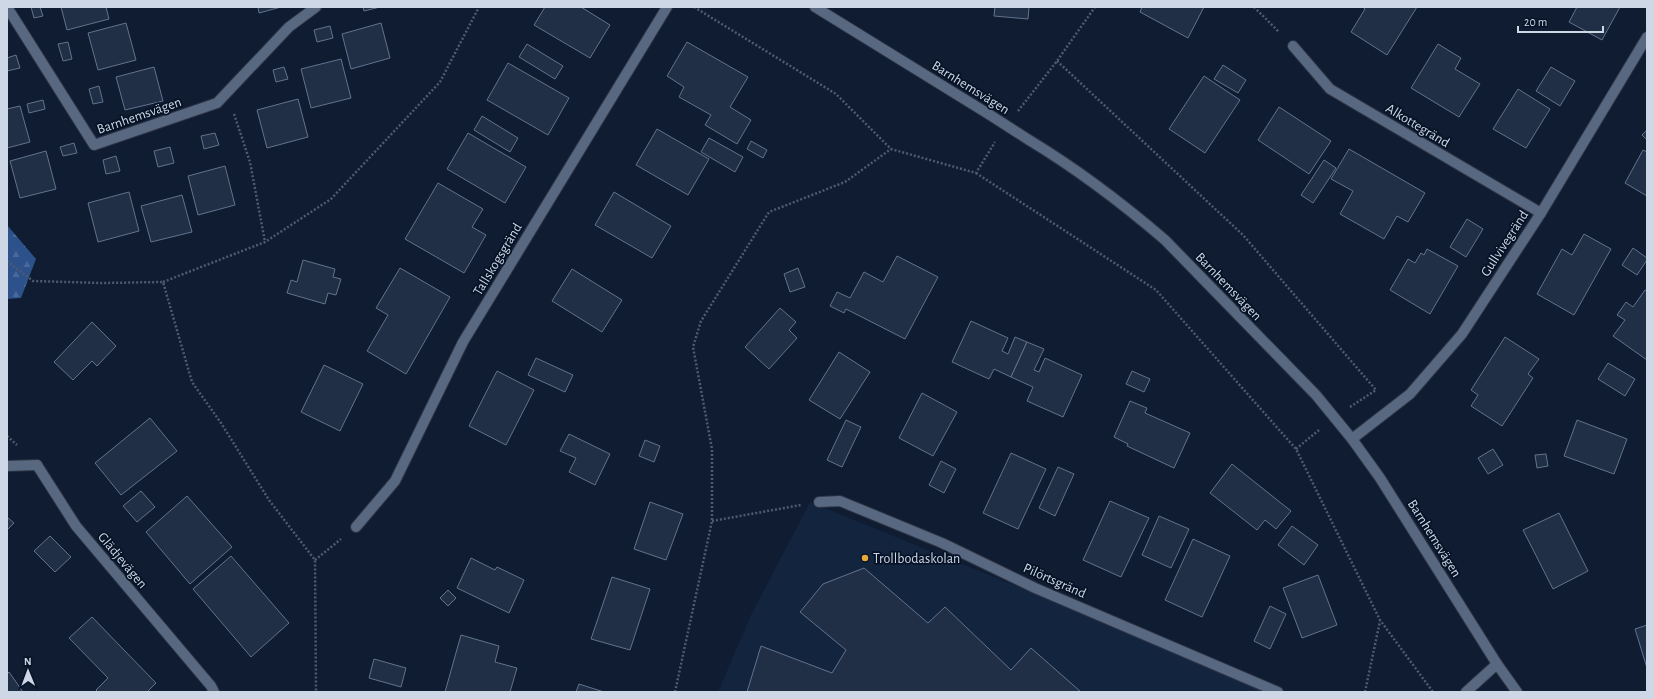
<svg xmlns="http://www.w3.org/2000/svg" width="1654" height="699" font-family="'Alegreya Sans',sans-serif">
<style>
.built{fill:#13243f}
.forest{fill:url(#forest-firs)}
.building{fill:#212f46;stroke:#62738d}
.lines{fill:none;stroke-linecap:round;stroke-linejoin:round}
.lane-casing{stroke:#2d3445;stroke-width:12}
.street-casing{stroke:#2d3445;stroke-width:12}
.path{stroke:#4f5b6e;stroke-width:2.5;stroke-dasharray:2 2;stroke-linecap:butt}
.lane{stroke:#586881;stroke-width:10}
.street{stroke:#586881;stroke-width:10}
.street-bridge-casing{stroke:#2d3445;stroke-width:12;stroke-linecap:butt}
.street-bridge{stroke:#586881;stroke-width:10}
.poi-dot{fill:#e8ab37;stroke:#061327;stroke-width:1.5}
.labels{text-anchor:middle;stroke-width:3.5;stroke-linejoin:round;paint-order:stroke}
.street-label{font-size:14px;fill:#ced7e6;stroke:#061327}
.poi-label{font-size:14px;fill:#ced7e6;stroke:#061327;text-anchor:start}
</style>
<defs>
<pattern id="forest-firs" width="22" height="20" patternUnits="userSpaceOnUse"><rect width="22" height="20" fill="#2d518a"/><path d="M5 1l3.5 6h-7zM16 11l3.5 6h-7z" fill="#4a699a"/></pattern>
</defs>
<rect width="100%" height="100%" fill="#0f1c31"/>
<!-- built -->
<path class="built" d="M 810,502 L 1276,692 L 718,692 L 751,615 Z"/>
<!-- forest -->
<path class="forest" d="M 7,225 L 36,259 L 21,298 L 7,299 Z"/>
<!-- building -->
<g class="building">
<path d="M 31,7 L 40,7 L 43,16 L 34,18 Z"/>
<path d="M 61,7 L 106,7 L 109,19 L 67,30 Z"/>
<path d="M 258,7 L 281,7 L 259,13 Z"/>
<path d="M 363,7 L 380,7 L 364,11 Z"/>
<path d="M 545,7 L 581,7 L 610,25 L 590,58 L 534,25 Z"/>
<path d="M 995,7 L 1029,7 L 1028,19 L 994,16 Z"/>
<path d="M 1142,7 L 1204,7 L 1188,38 L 1140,12 Z"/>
<path d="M 1363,7 L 1417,7 L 1387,55 L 1351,32 L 1365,9 Z"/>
<path d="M 1577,7 L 1620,7 L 1602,40 L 1569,22 Z"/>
<path d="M 126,23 L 136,60 L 98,70 L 88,33 Z"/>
<path d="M 381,23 L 390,58 L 351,69 L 342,34 Z"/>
<path d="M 330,26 L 333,38 L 317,42 L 314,30 Z"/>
<path d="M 68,42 L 72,59 L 63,61 L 58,44 Z"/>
<path d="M 687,42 L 748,77 L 730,107 L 751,120 L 737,144 L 705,125 L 711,115 L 679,97 L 684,87 L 667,76 Z"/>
<path d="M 527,44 L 563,66 L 555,79 L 519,57 Z"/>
<path d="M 1438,44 L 1461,58 L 1455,69 L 1480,84 L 1459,117 L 1411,88 Z"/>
<path d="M 16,55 L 20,68 L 7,71 L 7,58 Z"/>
<path d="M 341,59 L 351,98 L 311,108 L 301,69 Z"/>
<path d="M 508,63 L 569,98 L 548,135 L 487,100 Z"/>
<path d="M 1223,65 L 1246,80 L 1238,93 L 1214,79 Z"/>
<path d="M 154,67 L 163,101 L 125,110 L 116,77 Z"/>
<path d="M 284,67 L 288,79 L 276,82 L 273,70 Z"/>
<path d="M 1551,67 L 1575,81 L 1560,106 L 1536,91 Z"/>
<path d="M 1204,76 L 1240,100 L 1205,153 L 1169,129 Z"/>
<path d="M 99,86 L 103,102 L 93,104 L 89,89 Z"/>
<path d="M 1518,89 L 1550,109 L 1526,148 L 1493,129 Z"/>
<path d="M 298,99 L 308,137 L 267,148 L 257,110 Z"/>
<path d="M 43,100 L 45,109 L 29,113 L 27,104 Z"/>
<path d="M 20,106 L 30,142 L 7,148 L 7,109 Z"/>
<path d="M 1279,107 L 1331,141 L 1309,174 L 1258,140 Z"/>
<path d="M 482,116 L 518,138 L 510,152 L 474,130 Z"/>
<path d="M 657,129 L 709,159 L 688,195 L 636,165 Z"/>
<path d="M 1647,130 L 1647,140 L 1642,135 Z"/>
<path d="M 215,133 L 219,145 L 204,149 L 201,136 Z"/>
<path d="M 468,133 L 526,167 L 505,203 L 447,169 Z"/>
<path d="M 709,138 L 743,157 L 735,172 L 701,152 Z"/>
<path d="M 751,141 L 767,150 L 763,158 L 747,149 Z"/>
<path d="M 74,143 L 77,153 L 63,156 L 60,147 Z"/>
<path d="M 170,147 L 174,163 L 158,167 L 154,151 Z"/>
<path d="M 1349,149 L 1425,193 L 1408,222 L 1397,216 L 1384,239 L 1340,214 L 1353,191 L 1331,179 Z"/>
<path d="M 1643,150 L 1647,152 L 1647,196 L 1625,183 Z"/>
<path d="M 46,151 L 56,189 L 20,198 L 10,161 Z"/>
<path d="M 116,156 L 120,171 L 106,174 L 103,160 Z"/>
<path d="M 1324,160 L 1336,168 L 1313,203 L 1301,195 Z"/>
<path d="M 225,166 L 235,205 L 198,215 L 188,176 Z"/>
<path d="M 438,183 L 483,209 L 472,227 L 486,235 L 464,273 L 405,239 Z"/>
<path d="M 129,192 L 139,231 L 98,242 L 88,203 Z"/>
<path d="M 614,192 L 671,226 L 652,258 L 595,225 Z"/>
<path d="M 182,195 L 192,232 L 151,242 L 141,206 Z"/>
<path d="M 1467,219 L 1483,229 L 1466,257 L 1450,247 Z"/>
<path d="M 1584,234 L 1611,249 L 1574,315 L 1537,294 L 1562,249 L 1572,255 Z"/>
<path d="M 1633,248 L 1647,258 L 1647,260 L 1637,275 L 1622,265 Z"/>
<path d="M 1427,249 L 1458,266 L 1430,314 L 1390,290 L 1408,259 L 1415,263 L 1421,253 L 1424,255 Z"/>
<path d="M 897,256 L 938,277 L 905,339 L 846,309 L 844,313 L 830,306 L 837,292 L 850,298 L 864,272 L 883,282 Z"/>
<path d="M 303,260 L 335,269 L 333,277 L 341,279 L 336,295 L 328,293 L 325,304 L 287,293 L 291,280 L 297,282 Z"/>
<path d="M 400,268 L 450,297 L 406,374 L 367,351 L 388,315 L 376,308 Z"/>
<path d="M 798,268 L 805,287 L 790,292 L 784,274 Z"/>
<path d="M 572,269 L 622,300 L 602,332 L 552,301 Z"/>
<path d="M 1645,290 L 1647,291 L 1647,360 L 1613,336 L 1625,320 L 1617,315 L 1626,302 L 1633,307 Z"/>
<path d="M 780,308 L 796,322 L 789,330 L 797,338 L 769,369 L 745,347 Z"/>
<path d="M 971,321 L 1008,338 L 1002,351 L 1008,354 L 1015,337 L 1027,342 L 1011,377 L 994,369 L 989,379 L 952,362 Z"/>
<path d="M 92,322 L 116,346 L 97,366 L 92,361 L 73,380 L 54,362 Z"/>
<path d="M 1505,337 L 1539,359 L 1528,374 L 1533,378 L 1502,426 L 1471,406 L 1478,395 L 1471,390 Z"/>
<path d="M 1027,342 L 1044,349 L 1034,370 L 1039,372 L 1045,358 L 1082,375 L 1063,417 L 1027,401 L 1033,387 L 1011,377 Z"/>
<path d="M 839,352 L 870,372 L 840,419 L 809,400 Z"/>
<path d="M 536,358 L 573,375 L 565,392 L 528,375 Z"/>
<path d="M 1608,363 L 1635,379 L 1625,396 L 1598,379 Z"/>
<path d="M 324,365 L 363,384 L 340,431 L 301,412 Z"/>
<path d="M 497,371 L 534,390 L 506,445 L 469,426 Z"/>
<path d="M 1132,371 L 1150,379 L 1144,392 L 1126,384 Z"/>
<path d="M 922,393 L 957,412 L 933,456 L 899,438 Z"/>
<path d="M 1130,401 L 1147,408 L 1145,413 L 1190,433 L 1174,468 L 1127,446 L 1128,444 L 1114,437 Z"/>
<path d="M 150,418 L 177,451 L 121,495 L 95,463 Z"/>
<path d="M 846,420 L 861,427 L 842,467 L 827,460 Z"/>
<path d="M 1577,420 L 1627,439 L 1614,474 L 1564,456 Z"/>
<path d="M 569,434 L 610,454 L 595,485 L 569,472 L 576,458 L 560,451 Z"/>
<path d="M 645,440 L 660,446 L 654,462 L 639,456 Z"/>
<path d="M 1493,449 L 1503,465 L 1488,474 L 1478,458 Z"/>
<path d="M 1011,453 L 1046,469 L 1018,529 L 983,513 Z"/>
<path d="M 1546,454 L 1548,466 L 1537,468 L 1535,455 Z"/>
<path d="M 941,461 L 956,469 L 944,493 L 929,485 Z"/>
<path d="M 1232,464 L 1291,511 L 1276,529 L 1265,520 L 1257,530 L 1210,493 Z"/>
<path d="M 1058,467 L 1074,474 L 1055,516 L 1039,508 Z"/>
<path d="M 141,491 L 155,507 L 137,522 L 123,506 Z"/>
<path d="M 187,496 L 232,547 L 190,584 L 146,532 Z"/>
<path d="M 1110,501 L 1149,518 L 1121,577 L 1083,560 Z"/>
<path d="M 650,502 L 683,514 L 666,560 L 634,549 Z"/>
<path d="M 1559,513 L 1588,571 L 1553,589 L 1523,530 Z"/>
<path d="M 1159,516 L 1189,529 L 1171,568 L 1142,555 Z"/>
<path d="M 7,517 L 14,523 L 7,530 Z"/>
<path d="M 1292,526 L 1318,545 L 1304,565 L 1278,545 Z"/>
<path d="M 50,536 L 71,557 L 55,572 L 34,551 Z"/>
<path d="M 1193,539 L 1230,556 L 1202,617 L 1165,600 Z"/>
<path d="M 231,556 L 289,623 L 251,657 L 193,589 Z"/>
<path d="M 471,558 L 495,570 L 497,567 L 524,580 L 509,613 L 457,588 Z"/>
<path d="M 864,568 L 928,623 L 945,607 L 1011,670 L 1031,648 L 1081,692 L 747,692 L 761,646 L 832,673 L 846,650 L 800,612 L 823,584 Z"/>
<path d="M 1318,575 L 1337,625 L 1302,638 L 1283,588 Z"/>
<path d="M 612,577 L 650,589 L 630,650 L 591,639 Z"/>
<path d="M 448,590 L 456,598 L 448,606 L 440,598 Z"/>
<path d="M 1270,606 L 1286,614 L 1270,649 L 1254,641 Z"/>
<path d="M 92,617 L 156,683 L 147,692 L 98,692 L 96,690 L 108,678 L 69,638 Z"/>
<path d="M 1647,625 L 1647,668 L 1635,629 Z"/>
<path d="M 461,635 L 499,646 L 495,662 L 517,668 L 510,692 L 445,692 Z"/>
<path d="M 374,659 L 406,668 L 401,687 L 369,678 Z"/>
<path d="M 9,672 L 23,692 L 7,692 L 7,674 Z"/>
<path d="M 579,684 L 604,692 L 576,692 Z"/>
</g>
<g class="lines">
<defs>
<g id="lane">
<path d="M 7,7 L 94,145 L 217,103 L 289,27 L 316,7"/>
<path d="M 7,466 L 37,465"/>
</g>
<g id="street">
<path d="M 815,7 L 990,115"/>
<path d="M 1293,46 L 1330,89 L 1541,213"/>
<path d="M 1029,140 C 1077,169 1122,203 1165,240 L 1316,395 L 1352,439 L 1380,478 L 1497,664 L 1517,692"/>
<path d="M 1352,439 L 1410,394 L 1462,334 L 1541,213 L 1647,37"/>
<path d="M 37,465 L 76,526 L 211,686 L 214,692"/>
<path d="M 819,502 L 840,501 L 942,543 L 1035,588 L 1278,692"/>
<path d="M 356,527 L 395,481 L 463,342 L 667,7"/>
<path d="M 1466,692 L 1497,664"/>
</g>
</defs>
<!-- lane casing -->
<use href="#lane" class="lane-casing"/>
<!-- street casing -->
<use href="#street" class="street-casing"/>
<!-- path -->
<g class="path">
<path d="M 694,7 L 836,94 L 891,149 L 976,173 L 995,142"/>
<path d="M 1254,7 L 1279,32"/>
<path d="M 1057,61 L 1243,235 L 1376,390 L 1350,407"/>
<path d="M 1018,111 L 1057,61 L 1095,7"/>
<path d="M 234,114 L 250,162 L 265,242"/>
<path d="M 976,173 L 1156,290 L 1296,449 L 1380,620 L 1433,692"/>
<path d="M 7,261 L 33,281 L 101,283 L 163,282 L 192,382 L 221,423 L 269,500 L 315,560 L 316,692"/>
<path d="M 163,282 L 265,242 L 331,199 L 440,82 L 479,7"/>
<path d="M 7,436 L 17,445"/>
<path d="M 1296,449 L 1319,430"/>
<path d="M 712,521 L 801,505"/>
<path d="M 315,560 L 341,539"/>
<path d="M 675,692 L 712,521 L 712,449 L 693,347 L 701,321 L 769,212 L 845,182 L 891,149"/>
<path d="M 1365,692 L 1380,621"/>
</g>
<!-- lane -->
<use href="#lane" class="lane"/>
<!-- street -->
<use href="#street" class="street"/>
<defs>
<path id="street-bridge" d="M 990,115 L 1029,140"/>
</defs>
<!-- street-bridge casing -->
<use href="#street-bridge" class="street-bridge-casing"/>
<!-- street-bridge -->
<use href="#street-bridge" class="street-bridge"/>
</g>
<!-- markers -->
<circle class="poi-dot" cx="865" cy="558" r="4"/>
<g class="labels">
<!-- street labels -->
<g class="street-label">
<text transform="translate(971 87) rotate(32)" y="5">Barnhemsvägen</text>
<text transform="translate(139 115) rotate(-19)" y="5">Barnhemsvägen</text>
<text transform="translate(1418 125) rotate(31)" y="5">Alkottegränd</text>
<text transform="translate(1504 243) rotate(-57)" y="5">Gullvivegränd</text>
<text transform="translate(497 259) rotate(-59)" y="5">Tallskogsgränd</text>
<text transform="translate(1229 286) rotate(46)" y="5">Barnhemsvägen</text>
<text transform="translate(1435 538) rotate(58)" y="5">Barnhemsvägen</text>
<text transform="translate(123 560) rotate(50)" y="5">Glädjevägen</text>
<text transform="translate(1055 580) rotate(24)" y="5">Pilörtsgränd</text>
</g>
<!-- poi labels -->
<g class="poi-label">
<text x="873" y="563">Trollbodaskolan</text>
</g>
</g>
<!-- border -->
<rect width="1654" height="699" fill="none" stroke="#ced7e6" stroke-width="16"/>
<!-- north arrow -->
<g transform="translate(28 671) rotate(359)" stroke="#061327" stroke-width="3" paint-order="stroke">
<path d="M0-3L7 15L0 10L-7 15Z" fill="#ced7e6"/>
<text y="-6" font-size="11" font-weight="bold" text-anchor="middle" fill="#ced7e6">N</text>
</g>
<!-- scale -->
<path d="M1518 26v6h85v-6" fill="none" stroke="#ced7e6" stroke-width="2"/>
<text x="1524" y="26" font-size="12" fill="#ced7e6" stroke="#061327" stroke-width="3" paint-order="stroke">20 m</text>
</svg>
